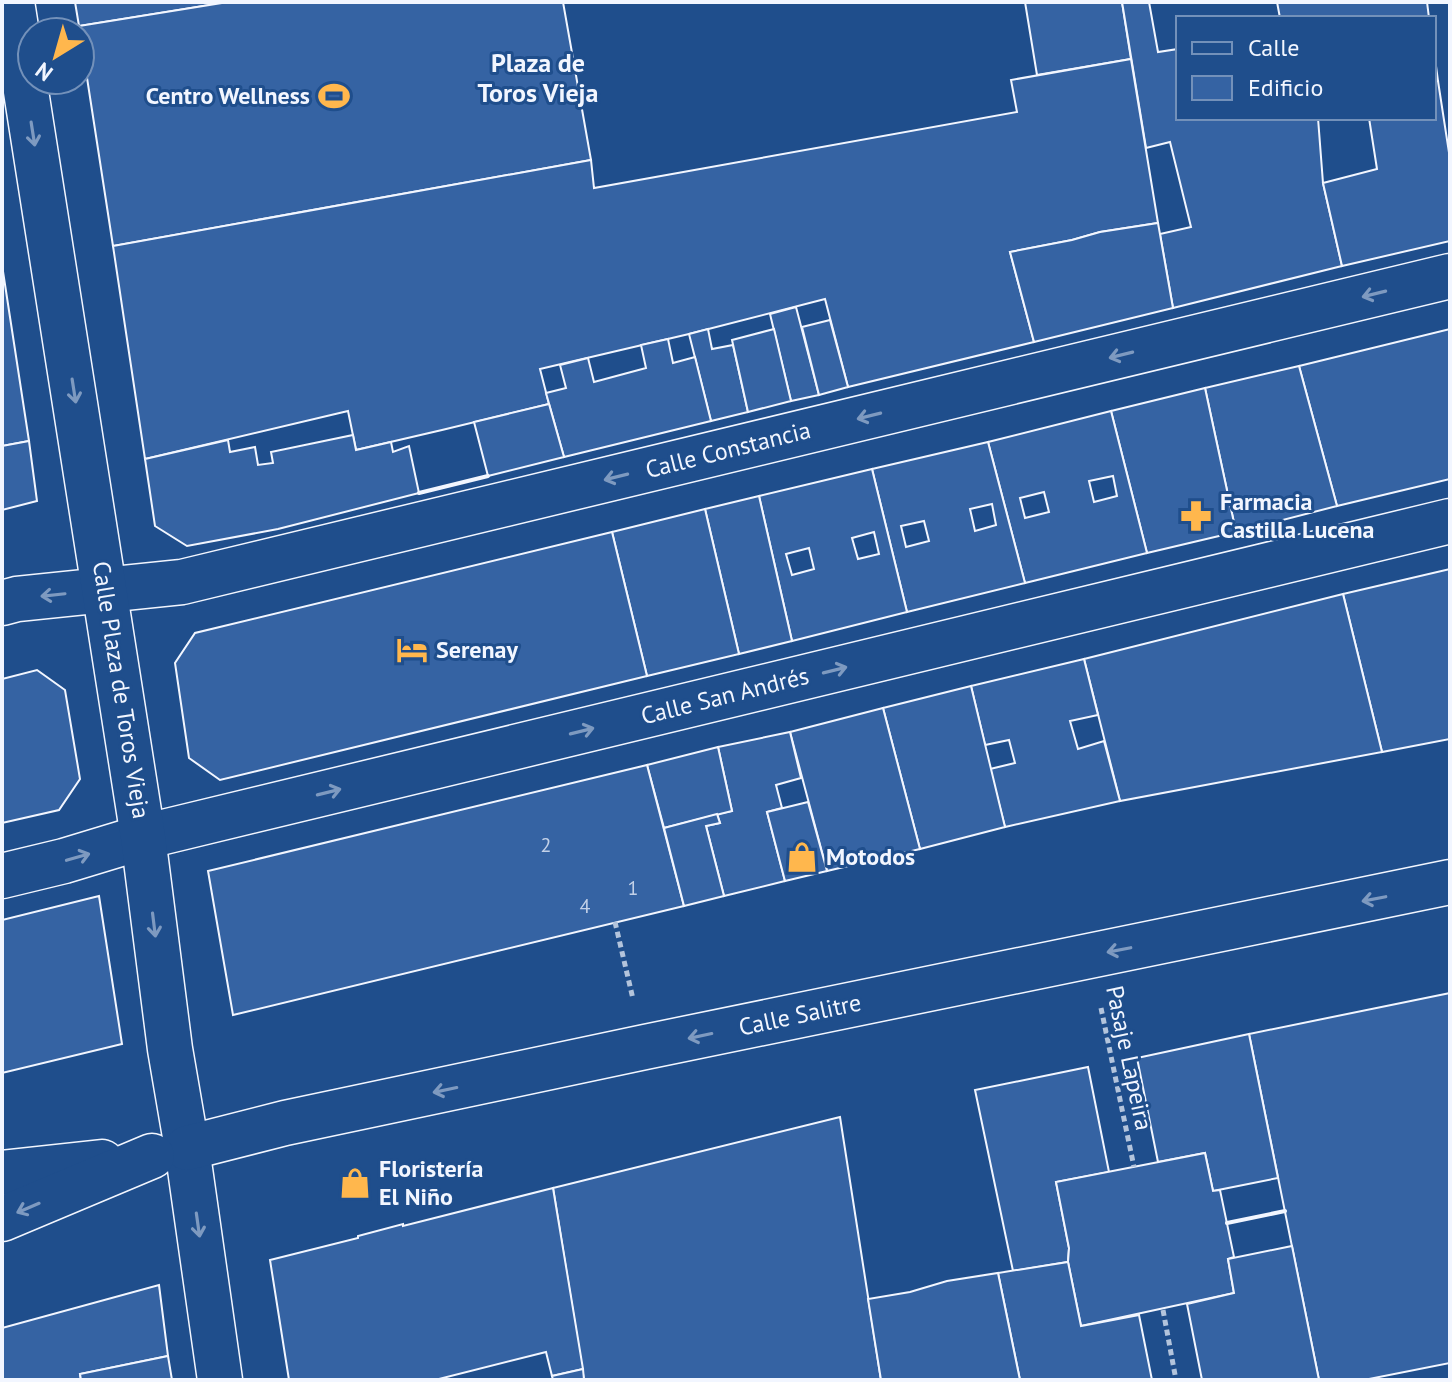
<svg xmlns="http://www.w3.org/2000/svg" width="1452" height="1382" font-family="'PT Sans',sans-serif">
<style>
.building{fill:#3563a3;stroke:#f2f6ff;stroke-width:2;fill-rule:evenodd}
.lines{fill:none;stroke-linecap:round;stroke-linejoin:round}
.street-casing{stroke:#f2f6ff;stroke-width:47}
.secondary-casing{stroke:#f2f6ff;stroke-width:47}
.path{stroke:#b3c4dc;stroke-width:5;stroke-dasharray:6 4;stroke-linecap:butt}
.street{stroke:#1f4e8c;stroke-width:44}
.secondary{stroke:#1f4e8c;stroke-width:44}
.wall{stroke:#f2f6ff;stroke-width:4}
.oneway{stroke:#7e9ac0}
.labels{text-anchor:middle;stroke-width:6;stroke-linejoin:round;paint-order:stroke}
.number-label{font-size:20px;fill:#c3d1e8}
.poi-label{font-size:24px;font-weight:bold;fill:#f2f6ff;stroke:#1f4e8c;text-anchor:start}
.street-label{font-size:24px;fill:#f2f6ff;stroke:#1f4e8c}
.neighbourhood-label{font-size:26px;font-weight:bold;fill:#f2f6ff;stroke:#1f4e8c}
</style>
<rect width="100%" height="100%" fill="#1f4e8c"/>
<!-- building -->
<g class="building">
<path d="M 75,2 L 228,2 L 79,26 Z"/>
<path d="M 228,2 L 563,2 L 591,160 L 113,246 L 79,26 Z"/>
<path d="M 1025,2 L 1122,2 L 1131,59 L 1037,75 Z"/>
<path d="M 1122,2 L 1149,2 L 1158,52 L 1178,49 L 1178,118 L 1318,118 L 1323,183 L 1342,266 L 1173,308 L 1160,234 L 1191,227 L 1170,142 L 1146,148 Z"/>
<path d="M 1277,2 L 1427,2 L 1429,18 L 1280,18 Z"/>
<path d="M 1434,51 L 1438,81 L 1434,81 Z"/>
<path d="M 1131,59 L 1158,223 L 1100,232 L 1072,240 L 1010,252 L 1034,342 L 848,387 L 825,299 L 689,334 L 540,369 L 549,404 L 442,430 L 356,450 L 348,411 L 145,459 L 113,246 L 591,160 L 594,188 L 1017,112 L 1011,80 Z"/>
<path d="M 1434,81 L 1438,81 L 1450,159 L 1450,241 L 1342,266 L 1323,183 L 1377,169 L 1369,118 L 1434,118 Z"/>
<path d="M 1158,223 L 1173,308 L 1034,342 L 1010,252 L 1072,240 L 1100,232 Z"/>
<path d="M 2,265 L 29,441 L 2,446 Z"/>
<path d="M 796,307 L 819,395 L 791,401 L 770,314 Z"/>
<path d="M 830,320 L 848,387 L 819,395 L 802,327 Z"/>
<path d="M 708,329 L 712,349 L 733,345 L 748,412 L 711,421 L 689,334 Z"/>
<path d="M 774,329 L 791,401 L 748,412 L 732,340 Z"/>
<path d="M 1450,329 L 1450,479 L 1337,506 L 1299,366 Z"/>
<path d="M 668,339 L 673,363 L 695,357 L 711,421 L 564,457 L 546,393 L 566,388 L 560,365 L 588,358 L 594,382 L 646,368 L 641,345 Z"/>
<path d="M 1299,366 L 1337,506 L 1236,532 L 1205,388 Z"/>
<path d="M 1205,388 L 1236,532 L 1147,553 L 1111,411 Z"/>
<path d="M 549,404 L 564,457 L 488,476 L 474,422 Z"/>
<path d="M 1111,411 L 1147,553 L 1025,583 L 988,442 ZM 1113,476 L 1117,496 L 1094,502 L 1089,481 ZM 1044,492 L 1049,512 L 1025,518 L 1020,498 Z"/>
<path d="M 353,435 L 356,450 L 391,442 L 393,452 L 409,446 L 419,493 L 278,529 L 187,546 L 155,526 L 145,459 L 228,440 L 230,452 L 255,447 L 258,465 L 273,463 L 271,452 Z"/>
<path d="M 29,441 L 37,501 L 2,510 L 2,446 Z"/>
<path d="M 988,442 L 1025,583 L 907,612 L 872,469 ZM 992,504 L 996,525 L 975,531 L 970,509 ZM 924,521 L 929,541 L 906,547 L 901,526 Z"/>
<path d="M 872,469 L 907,612 L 792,641 L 759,496 ZM 874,532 L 879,554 L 858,559 L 852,538 ZM 809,548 L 814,569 L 792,575 L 786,554 Z"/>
<path d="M 759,496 L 792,641 L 739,654 L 705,509 Z"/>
<path d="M 705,509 L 739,654 L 647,676 L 612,532 Z"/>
<path d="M 612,532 L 647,676 L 220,780 L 189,758 L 175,663 L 195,633 Z"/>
<path d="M 1450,569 L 1450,739 L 1382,752 L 1343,594 Z"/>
<path d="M 1343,594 L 1382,752 L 1120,801 L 1084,659 Z"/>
<path d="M 1084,659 L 1098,715 L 1070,721 L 1078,749 L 1104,741 L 1120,801 L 1005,827 L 990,769 L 1015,763 L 1009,740 L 985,745 L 971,686 Z"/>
<path d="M 37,670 L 65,690 L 80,779 L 59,810 L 2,823 L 2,679 Z"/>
<path d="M 971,686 L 1005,827 L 920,849 L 883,708 Z"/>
<path d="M 883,708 L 920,849 L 827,871 L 790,732 Z"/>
<path d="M 790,732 L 801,778 L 776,785 L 782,808 L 767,812 L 785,881 L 724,896 L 706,826 L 720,823 L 717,814 L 732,811 L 718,747 Z"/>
<path d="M 718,747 L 732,811 L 664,828 L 647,765 Z"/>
<path d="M 647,765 L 684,906 L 233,1015 L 208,871 Z"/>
<path d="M 808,802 L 827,871 L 785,881 L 767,812 Z"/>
<path d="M 717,814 L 720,823 L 706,826 L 724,896 L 684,906 L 664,828 Z"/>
<path d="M 99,896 L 122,1044 L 2,1073 L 2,920 Z"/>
<path d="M 1450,993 L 1450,1363 L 1364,1380 L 1319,1380 L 1249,1034 Z"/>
<path d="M 1249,1034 L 1278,1178 L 1213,1191 L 1205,1153 L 1158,1162 L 1137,1058 Z"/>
<path d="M 1088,1067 L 1109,1172 L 1056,1182 L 1069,1248 L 1068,1262 L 1013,1271 L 975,1090 Z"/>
<path d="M 840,1117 L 881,1380 L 584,1380 L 553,1188 Z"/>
<path d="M 1205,1153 L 1213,1191 L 1220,1190 L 1234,1257 L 1228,1259 L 1234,1293 L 1081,1326 L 1068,1262 L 1069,1248 L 1056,1182 Z"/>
<path d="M 362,1173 L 366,1188 L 347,1193 L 343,1178 Z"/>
<path d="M 553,1188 L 583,1369 L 552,1376 L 546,1352 L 435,1380 L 289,1380 L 270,1260 L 358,1238 L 358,1236 L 403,1224 L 403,1226 Z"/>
<path d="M 1292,1246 L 1319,1380 L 1202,1380 L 1187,1304 L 1234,1293 L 1228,1259 Z"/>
<path d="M 1068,1262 L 1081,1326 L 1139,1315 L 1152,1380 L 1020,1380 L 998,1273 Z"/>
<path d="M 998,1273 L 1020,1380 L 881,1380 L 868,1299 L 910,1292 L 947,1281 Z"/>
<path d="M 159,1285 L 168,1356 L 80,1374 L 81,1380 L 2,1380 L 2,1328 Z"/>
<path d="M 168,1356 L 172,1380 L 81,1380 L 80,1374 Z"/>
<path d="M 583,1369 L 584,1380 L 553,1380 L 552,1376 Z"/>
</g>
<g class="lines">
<defs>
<g id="street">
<path d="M 2,603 L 17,599 L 182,582 L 1450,276"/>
<path d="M 2,876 L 64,861 L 143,837 L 1450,521"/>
</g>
<g id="secondary">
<path d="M 12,2 L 143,837 L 170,1049 L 187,1148 L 220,1380"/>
<path d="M 187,1148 L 285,1123 L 645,1047 L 1450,882"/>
<path d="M 2,1173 L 102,1162"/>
<path d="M 2,1219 L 152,1156"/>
</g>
</defs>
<!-- street casing -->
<use href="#street" class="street-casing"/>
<!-- secondary casing -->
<use href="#secondary" class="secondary-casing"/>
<!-- path -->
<g class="path">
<path d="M 615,922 L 633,999"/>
<path d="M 1101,1008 L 1134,1167"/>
<path d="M 1163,1310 L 1176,1380"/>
</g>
<!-- street -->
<use href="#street" class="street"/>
<!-- secondary -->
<use href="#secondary" class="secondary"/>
<!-- wall -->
<g class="wall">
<path d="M 419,493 L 488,476"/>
<path d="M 1227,1223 L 1285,1211"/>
</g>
</g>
<!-- one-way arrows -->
<defs><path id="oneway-shaft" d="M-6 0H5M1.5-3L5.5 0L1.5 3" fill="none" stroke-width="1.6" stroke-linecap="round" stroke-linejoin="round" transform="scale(2)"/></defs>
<g class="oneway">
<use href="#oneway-shaft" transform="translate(33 134) rotate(81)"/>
<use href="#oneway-shaft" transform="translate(1374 294) rotate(166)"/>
<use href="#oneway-shaft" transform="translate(1121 355) rotate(166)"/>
<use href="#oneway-shaft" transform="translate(74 391) rotate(81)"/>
<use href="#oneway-shaft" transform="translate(869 416) rotate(166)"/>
<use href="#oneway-shaft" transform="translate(616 477) rotate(166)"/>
<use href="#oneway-shaft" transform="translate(53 595) rotate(174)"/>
<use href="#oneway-shaft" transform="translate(835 670) rotate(-14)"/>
<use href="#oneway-shaft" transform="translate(582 731) rotate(-14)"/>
<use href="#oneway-shaft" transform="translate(329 792) rotate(-14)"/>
<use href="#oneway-shaft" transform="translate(78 857) rotate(-16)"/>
<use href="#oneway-shaft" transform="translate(1374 899) rotate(169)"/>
<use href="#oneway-shaft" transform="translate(154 925) rotate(83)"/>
<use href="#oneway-shaft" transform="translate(1119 950) rotate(169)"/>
<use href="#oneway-shaft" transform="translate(700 1036) rotate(168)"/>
<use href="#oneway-shaft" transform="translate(445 1090) rotate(168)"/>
<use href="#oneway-shaft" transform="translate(28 1208) rotate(157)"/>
<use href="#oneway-shaft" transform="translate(198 1225) rotate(82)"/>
</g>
<!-- icons -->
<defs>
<symbol id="stadium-bare" viewBox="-9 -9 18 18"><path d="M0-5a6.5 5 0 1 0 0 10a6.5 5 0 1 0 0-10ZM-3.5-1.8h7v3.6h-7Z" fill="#ffb74d" stroke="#1f4e8c" stroke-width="2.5" paint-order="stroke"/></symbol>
<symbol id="pharmacy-bare" viewBox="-9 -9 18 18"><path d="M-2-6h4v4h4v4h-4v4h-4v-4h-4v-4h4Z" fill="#ffb74d" stroke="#1f4e8c" stroke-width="2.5" paint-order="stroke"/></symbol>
<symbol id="hotel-bare" viewBox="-9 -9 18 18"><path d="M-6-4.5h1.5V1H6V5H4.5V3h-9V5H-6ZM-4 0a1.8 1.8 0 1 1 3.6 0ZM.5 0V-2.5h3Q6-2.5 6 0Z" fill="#ffb74d" stroke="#1f4e8c" stroke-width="2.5" paint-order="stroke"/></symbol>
<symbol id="shop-bare" viewBox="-9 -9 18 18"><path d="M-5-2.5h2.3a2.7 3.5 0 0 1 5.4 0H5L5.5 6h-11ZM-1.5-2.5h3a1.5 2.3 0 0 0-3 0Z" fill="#ffb74d" stroke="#1f4e8c" stroke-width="2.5" paint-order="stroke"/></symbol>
</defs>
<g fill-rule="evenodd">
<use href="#stadium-bare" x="312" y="74" width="44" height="44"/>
<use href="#pharmacy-bare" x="1174" y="494" width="44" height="44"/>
<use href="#hotel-bare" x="390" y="628" width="44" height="44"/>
<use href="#shop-bare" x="780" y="835" width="44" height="44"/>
<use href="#shop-bare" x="333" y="1161" width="44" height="44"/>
</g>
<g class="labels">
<!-- number labels -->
<g class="number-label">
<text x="546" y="852">2</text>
<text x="633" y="895">1</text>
<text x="585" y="913">4</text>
</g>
<!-- poi labels -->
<g class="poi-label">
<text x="310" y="104" text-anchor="end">Centro Wellness</text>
<text x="1220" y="510">Farmacia<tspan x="1220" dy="28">Castilla Lucena</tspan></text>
<text x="436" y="658">Serenay</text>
<text x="826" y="865">Motodos</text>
<text x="379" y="1177">Floristería<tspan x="379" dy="28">El Niño</tspan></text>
</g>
<!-- street labels -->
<g class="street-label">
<text transform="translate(728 450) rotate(-14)" y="8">Calle Constancia</text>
<text transform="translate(121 690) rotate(81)" y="8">Calle Plaza de Toros Vieja</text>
<text transform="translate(725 696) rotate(-14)" y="8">Calle San Andrés</text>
<text transform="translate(800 1015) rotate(-12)" y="8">Calle Salitre</text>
<text transform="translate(1129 1058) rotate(78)" y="8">Pasaje Lapeira</text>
</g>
<!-- neighbourhood labels -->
<g class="neighbourhood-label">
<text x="538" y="72">Plaza de<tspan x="538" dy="30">Toros Vieja</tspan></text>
</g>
</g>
<!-- border -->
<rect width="1452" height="1382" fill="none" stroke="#f2f6ff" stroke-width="8"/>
<!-- legend -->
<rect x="1176" y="16" width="260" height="104" fill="#1f4e8c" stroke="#7391ba" stroke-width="2"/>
<rect x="1192" y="42" width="40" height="12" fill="#1f4e8c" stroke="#7391ba" stroke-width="2"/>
<text x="1248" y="56" font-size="24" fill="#f2f6ff">Calle</text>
<rect x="1192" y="76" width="40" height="24" fill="#3563a3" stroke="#7391ba" stroke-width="2"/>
<text x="1248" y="96" font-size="24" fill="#f2f6ff">Edificio</text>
<!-- north arrow -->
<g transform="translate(56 56) rotate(217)"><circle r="38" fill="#1f4e8c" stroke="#7391ba" stroke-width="2"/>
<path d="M0-6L14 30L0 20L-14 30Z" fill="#ffb74d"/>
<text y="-12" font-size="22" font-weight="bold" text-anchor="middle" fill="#f2f6ff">N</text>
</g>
</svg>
